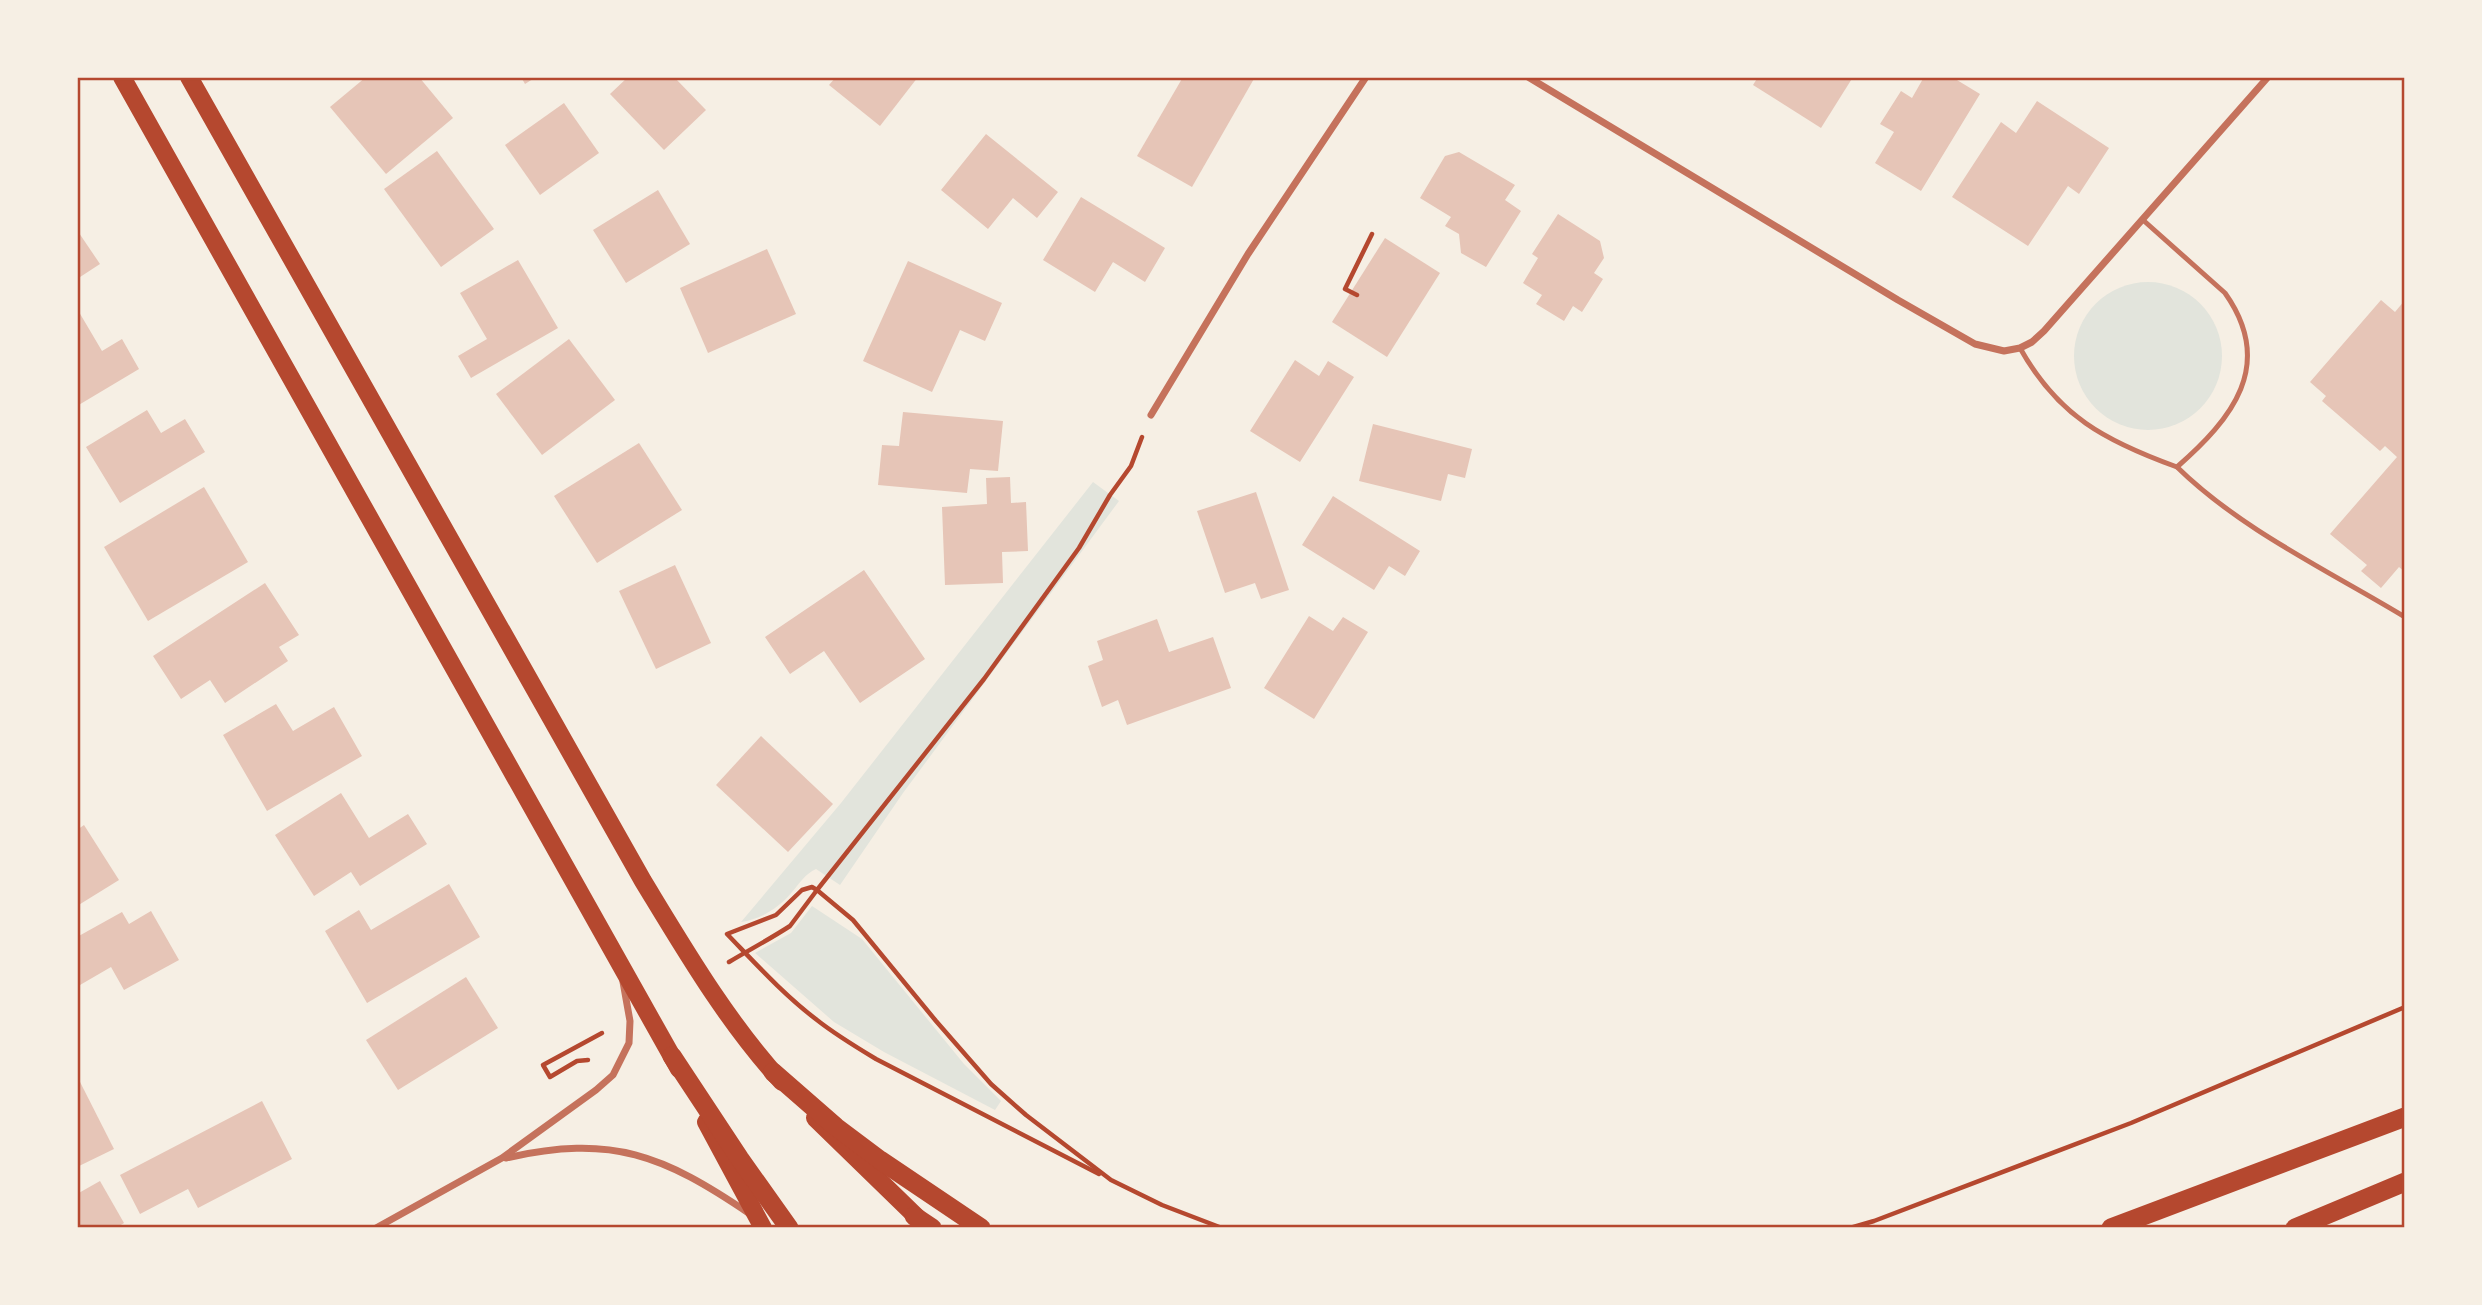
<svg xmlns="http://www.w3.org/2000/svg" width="2482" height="1305" font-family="'Roboto Condensed',sans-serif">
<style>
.green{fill:#e2e4dc}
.building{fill:#e6c5b7}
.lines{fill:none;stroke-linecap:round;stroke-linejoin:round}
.path{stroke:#b5482f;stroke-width:4.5}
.service{stroke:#c5725c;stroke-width:5}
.minor{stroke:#c5725c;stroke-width:7}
.primary{stroke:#b5482f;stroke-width:18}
.trunk{stroke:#b5482f;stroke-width:19}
.neatline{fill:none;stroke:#b5482f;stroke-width:2.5}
</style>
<rect width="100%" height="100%" fill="#f6efe4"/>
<!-- green -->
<g class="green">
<circle cx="2148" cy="356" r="74"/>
<path d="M 1093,482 L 1119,501 L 903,793 L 840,885 L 816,869 C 805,874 800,883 792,892 C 779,908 761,919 741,922 L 841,803 Z"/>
<path d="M 812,906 L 862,939 L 964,1064 L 1001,1101 L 995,1110 L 884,1052 L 834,1022 L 755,953 L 791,933 Z"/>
</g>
<!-- building -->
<g class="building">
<path d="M 366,77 L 419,77 L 453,118 L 386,174 L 330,107 Z"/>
<path d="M 521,77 L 536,77 L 525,84 Z"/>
<path d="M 628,77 L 674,77 L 706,110 L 664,150 L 610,94 Z"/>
<path d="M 836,77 L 918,77 L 880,126 L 829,85 Z"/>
<path d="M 1183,77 L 1255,77 L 1192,187 L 1137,156 Z"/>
<path d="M 1758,77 L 1853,77 L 1821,128 L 1753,85 Z"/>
<path d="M 1924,77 L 1952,77 L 1980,94 L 1921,191 L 1875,163 L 1894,132 L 1880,124 L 1901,91 L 1912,98 Z"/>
<path d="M 2037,101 L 2109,148 L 2079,194 L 2068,186 L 2028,246 L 1952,197 L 2001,122 L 2016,133 Z"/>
<path d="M 564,103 L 599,153 L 540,195 L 505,145 Z"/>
<path d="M 986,134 L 1058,192 L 1037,218 L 1013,198 L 988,229 L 941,190 Z"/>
<path d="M 437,151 L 494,229 L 441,267 L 384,189 Z"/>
<path d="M 1459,152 L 1515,185 L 1505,200 L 1521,211 L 1486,267 L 1461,253 L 1459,234 L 1445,226 L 1451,217 L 1420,198 L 1445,156 Z"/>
<path d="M 658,190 L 690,244 L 626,283 L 593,230 Z"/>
<path d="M 1081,197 L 1165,248 L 1145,282 L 1113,262 L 1095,292 L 1043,260 Z"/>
<path d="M 1558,214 L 1600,241 L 1604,258 L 1594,273 L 1603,279 L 1582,312 L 1573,306 L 1564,321 L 1536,304 L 1542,295 L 1523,283 L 1538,258 L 1532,254 Z"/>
<path d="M 77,230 L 100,264 L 77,279 Z"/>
<path d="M 1385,238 L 1440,273 L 1387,357 L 1332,322 Z"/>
<path d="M 767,249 L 796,314 L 708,353 L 680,288 Z"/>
<path d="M 518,260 L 558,328 L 471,378 L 458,356 L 487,339 L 460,293 Z"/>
<path d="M 908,261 L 1002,303 L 985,341 L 960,330 L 932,392 L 863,361 Z"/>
<path d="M 2381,300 L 2395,312 L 2405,300 L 2405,572 L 2399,567 L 2381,588 L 2361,571 L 2367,565 L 2330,534 L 2397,457 L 2385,446 L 2380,451 L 2322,401 L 2326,396 L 2310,382 Z"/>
<path d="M 79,312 L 102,351 L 122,339 L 139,369 L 77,406 L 77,313 Z"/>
<path d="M 569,339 L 615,400 L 542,455 L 496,394 Z"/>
<path d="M 1295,360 L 1319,376 L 1328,361 L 1354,377 L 1300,462 L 1250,431 Z"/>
<path d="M 147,410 L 161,433 L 185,419 L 205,452 L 120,503 L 86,447 Z"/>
<path d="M 903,412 L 1003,421 L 998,471 L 970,469 L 967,493 L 878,485 L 882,445 L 899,446 Z"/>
<path d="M 1373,424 L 1472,449 L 1465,478 L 1448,474 L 1441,501 L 1359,481 Z"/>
<path d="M 639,443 L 682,510 L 597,563 L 554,496 Z"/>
<path d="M 1010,477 L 1011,503 L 1026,502 L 1028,551 L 1002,552 L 1003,583 L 945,585 L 942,507 L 987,504 L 986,478 Z"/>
<path d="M 204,487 L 248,562 L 148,621 L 104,547 Z"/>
<path d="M 1256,492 L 1289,590 L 1261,599 L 1255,583 L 1225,593 L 1197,511 Z"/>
<path d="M 1333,496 L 1420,551 L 1405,576 L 1389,566 L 1374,590 L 1302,545 Z"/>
<path d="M 675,565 L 711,643 L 656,669 L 619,591 Z"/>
<path d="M 864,570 L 925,659 L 860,703 L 824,651 L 790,674 L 765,637 Z"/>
<path d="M 265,583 L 299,635 L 279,647 L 288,661 L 225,703 L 210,680 L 181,699 L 153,656 Z"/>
<path d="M 1309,616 L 1333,631 L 1343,617 L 1368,632 L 1314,719 L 1264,688 Z"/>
<path d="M 1157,619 L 1169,652 L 1213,637 L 1231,688 L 1127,725 L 1118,700 L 1102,707 L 1088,666 L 1103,660 L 1097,641 Z"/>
<path d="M 276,704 L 293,731 L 334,707 L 362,756 L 267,811 L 223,735 Z"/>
<path d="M 761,736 L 833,804 L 788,852 L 716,785 Z"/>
<path d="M 341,793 L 369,838 L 408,814 L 427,844 L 360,886 L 351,872 L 314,896 L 275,835 Z"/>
<path d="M 84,825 L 119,880 L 77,906 L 77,830 Z"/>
<path d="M 449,884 L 480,937 L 367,1003 L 325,931 L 359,910 L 371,930 Z"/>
<path d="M 151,911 L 179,960 L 124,990 L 111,967 L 80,985 L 77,980 L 77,937 L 122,912 L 129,924 Z"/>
<path d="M 466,977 L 498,1028 L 398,1090 L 366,1040 Z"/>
<path d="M 77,1076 L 114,1149 L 77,1167 Z"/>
<path d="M 262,1101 L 292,1159 L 198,1208 L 188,1189 L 140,1214 L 120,1175 Z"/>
<path d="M 100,1181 L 124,1223 L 116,1228 L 77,1228 L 77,1194 Z"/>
</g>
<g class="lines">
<!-- path -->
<g class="path">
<path d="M 1357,295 L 1345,289 L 1372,234"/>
<path d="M 1142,437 L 1131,466 L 1110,495 L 1079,548 L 984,679 L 817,890 L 853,920 L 936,1021 L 991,1084 L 1026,1115 L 1111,1180 L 1162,1205 L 1222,1228"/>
<path d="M 729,962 C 749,950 770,939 790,926 L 817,890 L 812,887 L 802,890 L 776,915 L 727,934 C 756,964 784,995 817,1020 C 836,1035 856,1047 876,1059 L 1099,1174"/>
<path d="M 588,1060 L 577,1061 L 550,1077 L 543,1065 L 602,1033"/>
<path d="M 1850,1228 L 1874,1221 L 2131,1123 L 2405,1007"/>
</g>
<!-- service -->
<g class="service">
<path d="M 2020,348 C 2058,416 2105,441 2177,467 C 2232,419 2276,365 2225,293 L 2143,220"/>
<path d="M 2177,467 C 2240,529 2329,571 2405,617"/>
</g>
<!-- minor -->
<g class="minor">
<path d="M 1528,77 L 1898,300 L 1975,344 L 2004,351 L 2020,348 L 2032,342 L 2044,331 L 2268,77"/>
<path d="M 1151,415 L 1248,254 L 1366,77"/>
<path d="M 506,1158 C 612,1134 663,1155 750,1214"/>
<path d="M 376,1228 L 502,1158 L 596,1090 L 613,1075 L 629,1043 L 630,1021 L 623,982"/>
</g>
<!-- primary -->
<g class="primary">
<path d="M 122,77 L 679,1069"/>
<path d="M 189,77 L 643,881 C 685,950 727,1022 782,1082"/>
<path d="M 815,1118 L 926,1226"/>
<path d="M 706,1122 L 763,1228"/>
</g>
<!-- trunk -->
<g class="trunk">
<path d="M 672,1056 L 740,1159 L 789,1228"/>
<path d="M 773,1072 L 836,1127 L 880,1160 L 981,1228"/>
<path d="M 914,1216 L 932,1228"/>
<path d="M 2111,1228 L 2405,1117"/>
<path d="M 2295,1228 L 2405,1182"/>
</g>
</g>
<!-- border -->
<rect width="2482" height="1305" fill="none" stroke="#f6efe4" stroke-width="158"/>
<rect x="79" y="79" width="2324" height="1147" class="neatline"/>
</svg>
